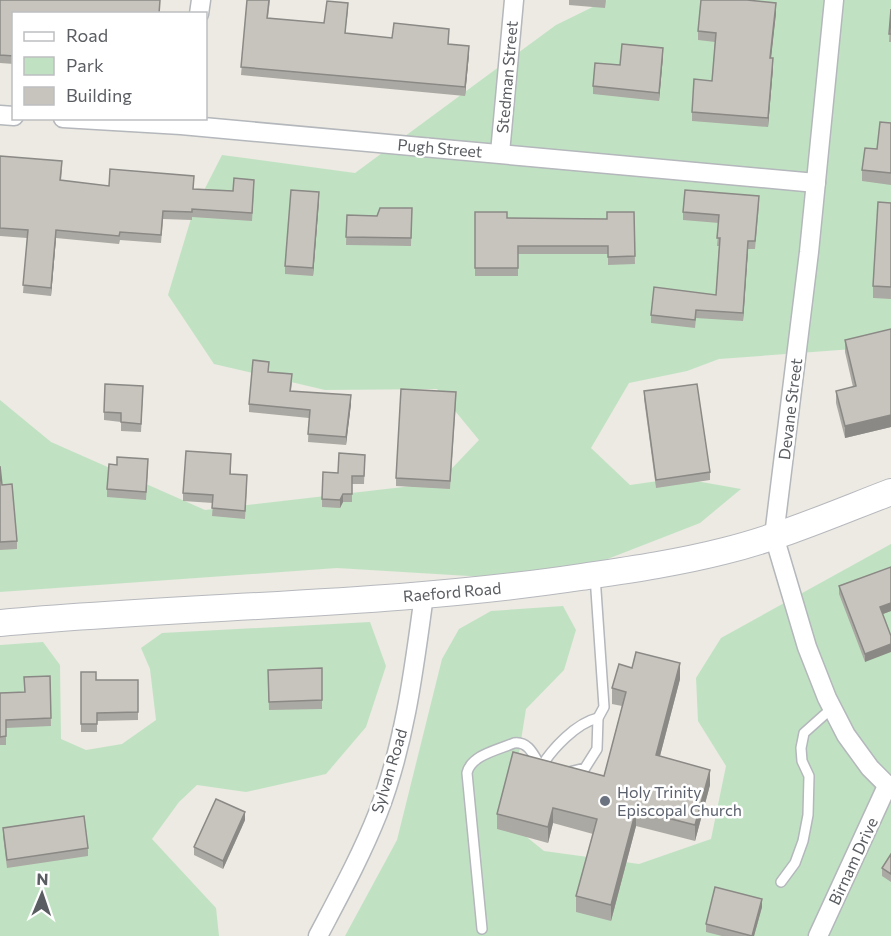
<svg xmlns="http://www.w3.org/2000/svg" width="891" height="936" font-family="Commissioner,sans-serif">
<style>
.green{fill:#c0e2c3}
.lines{fill:none;stroke-linecap:round;stroke-linejoin:round}
.lane-casing{stroke:#b4b7bb;stroke-width:12}
.street-casing{stroke:#b4b7bb;stroke-width:21}
.secondary-casing{stroke:#b6b8bd;stroke-width:28}
.lane{stroke:#fff;stroke-width:9}
.street{stroke:#fff;stroke-width:18}
.secondary{stroke:#fff;stroke-width:26}
.wall{fill:#aba9a3}
.shaded-wall{fill:#8b8985}
.building{fill:#c7c4be;stroke:#8b8985;stroke-width:1.5}
.worship-dot{fill:#6b7280;stroke:#fff;stroke-width:2}
.labels{text-anchor:middle;stroke-width:5;stroke-linejoin:round;paint-order:stroke}
.street-label{font-size:16px;fill:#5a5d61;stroke:#fff}
.worship-label{font-size:16px;fill:#5b616d;stroke:#fff;text-anchor:start}
</style>
<rect width="100%" height="100%" fill="#eceae2"/>
<!-- green -->
<g class="green">
<path d="M 607,0 L 891,0 L 891,338 L 880,347 L 719,359 L 687,371 L 629,383 L 591,448 L 630,485 L 679,478 L 741,489 L 700,523 L 551,581 L 337,568 L 0,592 L 0,400 L 51,442 L 205,510 L 438,483 L 479,440 L 437,389 L 325,390 L 214,364 L 168,295 L 193,212 L 222,155 L 355,173 L 556,25 Z"/>
<path d="M 891,544 L 891,936 L 345,936 L 397,840 L 442,659 L 459,629 L 491,611 L 563,606 L 576,630 L 564,670 L 526,709 L 508,822 L 544,851 L 639,864 L 711,839 L 726,766 L 698,721 L 696,678 L 721,638 Z"/>
<path d="M 370,622 L 386,666 L 366,727 L 326,774 L 246,792 L 197,785 L 179,802 L 152,839 L 216,908 L 219,936 L 0,936 L 0,645 L 43,642 L 60,665 L 61,739 L 86,750 L 122,744 L 156,720 L 150,669 L 141,648 L 162,633 Z"/>
</g>
<g class="lines">
<defs>
<g id="lane">
<path d="M 541,767 C 552,749 576,723 598,718"/>
<path d="M 569,772 L 585,768 L 597,749 L 598,718 L 604,707 L 595,576"/>
<path d="M 781,882 L 795,863 L 803,841 L 808,815 L 809,776 L 802,761 L 801,748 L 804,733 L 832,708"/>
<path d="M 482,929 L 467,773 C 471,755 498,750 514,743 C 529,741 534,756 541,767"/>
</g>
<g id="street">
<path d="M 834,0 L 809,252 L 774,536 L 807,647 L 827,698 L 846,735 L 870,768 L 891,789"/>
<path d="M 199,14 L 201,0"/>
<path d="M 0,115 L 14,116"/>
<path d="M 63,118 L 181,125 L 816,183"/>
<path d="M 500,153 L 514,0"/>
<path d="M 318,936 C 339,896 361,856 378,813 C 405,743 414,669 424,595"/>
<path d="M 818,936 L 887,786"/>
</g>
<path id="secondary" d="M 0,623 C 193,605 388,606 581,577 C 628,570 677,563 724,551 C 781,537 836,513 891,492"/>
</defs>
<!-- lane casing -->
<use href="#lane" class="lane-casing"/>
<!-- street casing -->
<use href="#street" class="street-casing"/>
<!-- secondary casing -->
<use href="#secondary" class="secondary-casing"/>
<!-- lane -->
<use href="#lane" class="lane"/>
<!-- street -->
<use href="#street" class="street"/>
<!-- secondary -->
<use href="#secondary" class="secondary"/>
</g>
<!-- wall -->
<g class="wall">
<path d="M 0,0 L 14,14 L 14,64 L 0,63 L 0,64 Z"/>
<path d="M 247,0 L 270,0 L 268,18 L 324,23 L 348,11 L 345,33 L 392,38 L 449,37 L 448,44 L 469,54 L 465,96 L 241,75 Z"/>
<path d="M 569,0 L 606,0 L 605,8 L 569,5 Z"/>
<path d="M 891,9 L 891,42 L 889,42 Z"/>
<path d="M 776,13 L 771,58 L 773,68 L 768,127 L 692,121 L 692,112 L 712,81 L 715,42 L 698,40 L 698,31 Z"/>
<path d="M 663,56 L 659,101 L 593,94 L 593,86 L 620,65 Z"/>
<path d="M 891,123 L 891,185 L 862,181 L 862,170 L 877,149 Z"/>
<path d="M 0,156 L 62,169 L 61,181 L 109,186 L 233,191 L 254,188 L 252,221 L 192,217 L 192,220 L 163,219 L 161,243 L 120,240 L 119,244 L 56,238 L 51,296 L 23,293 L 27,238 L 0,236 Z"/>
<path d="M 319,200 L 313,276 L 285,274 L 285,266 Z"/>
<path d="M 891,203 L 891,299 L 873,298 L 873,286 Z"/>
<path d="M 759,205 L 755,249 L 748,249 L 743,321 L 696,318 L 695,328 L 651,323 L 651,315 L 716,295 L 719,246 L 717,246 L 719,223 L 683,220 L 683,212 Z"/>
<path d="M 412,208 L 411,246 L 346,245 L 347,215 L 377,216 Z"/>
<path d="M 475,212 L 507,218 L 607,219 L 634,212 L 635,264 L 608,265 L 608,254 L 518,254 L 518,276 L 475,276 Z"/>
<path d="M 891,329 L 891,427 L 845,438 L 836,403 L 836,391 L 853,387 L 845,352 L 845,340 Z"/>
<path d="M 269,372 L 292,382 L 291,391 L 351,404 L 346,445 L 308,442 L 309,418 L 249,412 L 249,404 Z"/>
<path d="M 644,391 L 710,472 L 710,480 L 656,488 L 644,399 Z"/>
<path d="M 143,394 L 141,432 L 121,431 L 121,422 L 104,420 L 104,412 Z"/>
<path d="M 456,400 L 450,489 L 396,486 L 396,478 Z"/>
<path d="M 365,455 L 364,484 L 352,484 L 352,502 L 343,502 L 340,508 L 322,507 L 322,499 L 338,473 Z"/>
<path d="M 231,462 L 231,474 L 247,483 L 245,519 L 212,516 L 213,503 L 183,501 L 183,493 Z"/>
<path d="M 0,466 L 2,485 L 17,541 L 17,549 L 0,550 Z"/>
<path d="M 148,468 L 146,500 L 107,497 L 107,489 Z"/>
<path d="M 891,567 L 891,611 L 883,614 L 865,662 L 839,594 L 839,586 Z"/>
<path d="M 322,668 L 322,709 L 269,710 L 268,670 Z"/>
<path d="M 81,672 L 96,680 L 138,680 L 138,720 L 97,721 L 97,732 L 81,732 Z"/>
<path d="M 50,676 L 51,726 L 6,728 L 6,745 L 0,745 L 0,693 L 25,692 L 24,677 Z"/>
<path d="M 680,679 L 660,756 L 710,785 L 695,841 L 636,826 L 611,921 L 576,912 L 576,896 L 593,834 L 553,823 L 548,843 L 497,829 L 497,814 L 604,776 L 622,706 L 612,704 L 612,688 Z"/>
<path d="M 245,820 L 223,869 L 194,855 L 194,847 Z"/>
<path d="M 3,828 L 88,848 L 88,856 L 7,868 L 3,836 Z"/>
<path d="M 891,854 L 891,882 L 882,876 L 882,868 Z"/>
<path d="M 762,907 L 754,936 L 722,936 L 706,932 L 706,924 Z"/>
</g>
<!-- shaded-wall -->
<g class="shaded-wall">
<path d="M 776,3 L 776,13 L 770,67 L 770,58 Z"/>
<path d="M 469,46 L 469,54 L 465,96 L 465,87 Z"/>
<path d="M 663,48 L 663,56 L 659,101 L 659,93 Z"/>
<path d="M 773,58 L 773,68 L 768,127 L 768,118 Z"/>
<path d="M 319,192 L 319,200 L 313,276 L 313,268 Z"/>
<path d="M 56,230 L 56,238 L 51,296 L 51,288 Z"/>
<path d="M 748,241 L 748,249 L 743,321 L 743,313 Z"/>
<path d="M 351,395 L 351,404 L 346,445 L 346,437 Z"/>
<path d="M 891,415 L 891,427 L 845,438 L 845,426 Z"/>
<path d="M 343,494 L 343,502 L 340,508 L 340,500 Z"/>
<path d="M 891,603 L 891,611 L 880,615 L 880,607 Z"/>
<path d="M 891,644 L 891,652 L 865,662 L 865,654 Z"/>
<path d="M 680,663 L 680,679 L 656,771 L 656,755 Z"/>
<path d="M 710,770 L 710,785 L 695,841 L 695,825 Z"/>
<path d="M 553,808 L 553,823 L 548,843 L 548,827 Z"/>
<path d="M 636,810 L 636,826 L 611,921 L 611,905 Z"/>
<path d="M 245,812 L 245,820 L 223,869 L 223,861 Z"/>
<path d="M 762,899 L 762,907 L 754,936 L 752,936 Z"/>
</g>
<!-- building -->
<g class="building">
<path d="M 0,0 L 160,0 L 159,14 L 14,14 L 14,56 L 0,55 L 0,56 Z"/>
<path d="M 247,0 L 269,0 L 267,18 L 324,23 L 327,1 L 348,3 L 345,33 L 392,38 L 394,23 L 449,29 L 448,44 L 469,46 L 465,87 L 241,67 Z"/>
<path d="M 701,0 L 747,0 L 776,3 L 770,58 L 773,58 L 768,118 L 692,112 L 694,79 L 712,81 L 716,33 L 698,31 Z"/>
<path d="M 891,9 L 891,34 L 889,34 Z"/>
<path d="M 622,44 L 663,48 L 659,93 L 593,86 L 595,63 L 620,65 Z"/>
<path d="M 880,122 L 891,123 L 891,173 L 862,170 L 865,148 L 877,149 Z"/>
<path d="M 0,156 L 62,161 L 60,180 L 109,186 L 110,169 L 194,176 L 193,189 L 233,191 L 234,178 L 254,180 L 252,213 L 192,209 L 192,212 L 163,211 L 161,235 L 120,232 L 119,236 L 56,230 L 51,288 L 23,285 L 28,230 L 0,228 Z"/>
<path d="M 291,190 L 319,192 L 313,268 L 285,266 Z"/>
<path d="M 685,190 L 759,196 L 755,241 L 748,241 L 743,313 L 696,310 L 695,320 L 651,315 L 654,287 L 716,295 L 720,238 L 717,238 L 719,215 L 683,212 Z"/>
<path d="M 878,202 L 891,203 L 891,287 L 873,286 Z"/>
<path d="M 380,208 L 412,208 L 411,238 L 346,237 L 347,215 L 377,216 Z"/>
<path d="M 475,212 L 507,212 L 507,218 L 607,219 L 607,212 L 634,212 L 635,256 L 608,257 L 608,246 L 518,246 L 518,268 L 475,268 Z"/>
<path d="M 891,329 L 891,415 L 845,426 L 836,391 L 856,386 L 845,340 Z"/>
<path d="M 253,360 L 269,362 L 268,372 L 292,374 L 290,391 L 351,395 L 346,437 L 308,434 L 310,410 L 249,404 Z"/>
<path d="M 105,384 L 143,386 L 141,424 L 121,422 L 121,413 L 104,412 Z"/>
<path d="M 697,384 L 710,472 L 656,480 L 644,391 Z"/>
<path d="M 401,389 L 456,392 L 450,481 L 396,478 Z"/>
<path d="M 186,451 L 231,454 L 230,474 L 247,475 L 245,511 L 212,508 L 213,495 L 183,493 Z"/>
<path d="M 339,453 L 365,455 L 364,476 L 352,476 L 352,494 L 343,494 L 340,500 L 322,499 L 323,472 L 338,473 Z"/>
<path d="M 117,457 L 148,459 L 146,492 L 107,489 L 109,464 L 117,465 Z"/>
<path d="M 0,466 L 2,485 L 12,484 L 17,541 L 0,542 Z"/>
<path d="M 891,567 L 891,603 L 880,607 L 891,636 L 891,644 L 865,654 L 839,586 Z"/>
<path d="M 636,652 L 680,663 L 656,755 L 710,770 L 695,825 L 636,810 L 611,905 L 576,896 L 597,819 L 553,808 L 548,827 L 497,814 L 513,752 L 604,776 L 626,692 L 612,688 L 619,664 L 632,668 Z"/>
<path d="M 322,668 L 322,700 L 269,702 L 268,670 Z"/>
<path d="M 81,672 L 96,672 L 96,680 L 138,680 L 138,712 L 97,713 L 97,724 L 81,724 Z"/>
<path d="M 50,676 L 51,718 L 6,720 L 6,736 L 0,737 L 0,693 L 25,692 L 24,677 Z"/>
<path d="M 216,799 L 245,812 L 223,861 L 194,847 Z"/>
<path d="M 84,816 L 88,848 L 7,860 L 3,828 Z"/>
<path d="M 891,854 L 891,874 L 882,868 Z"/>
<path d="M 715,887 L 762,899 L 752,936 L 706,924 Z"/>
</g>
<!-- markers -->
<circle class="worship-dot" cx="605" cy="801" r="6"/>
<g class="labels">
<!-- street labels -->
<g class="street-label">
<text transform="translate(507 77) rotate(-85)" y="6">Stedman Street</text>
<text transform="translate(440 148) rotate(5)" y="6">Pugh Street</text>
<text transform="translate(790 409) rotate(-83)" y="6">Devane Street</text>
<text transform="translate(452 592) rotate(-5)" y="6">Raeford Road</text>
<text transform="translate(389 771) rotate(-73)" y="6">Sylvan Road</text>
<text transform="translate(853 861) rotate(-65)" y="6">Birnam Drive</text>
</g>
<!-- worship labels -->
<g class="worship-label">
<text x="617" y="798">Holy Trinity<tspan x="617" dy="18">Episcopal Church</tspan></text>
</g>
</g>
<!-- legend -->
<rect x="12" y="12" width="195" height="108" fill="#ffffff" stroke="#bdbec0" stroke-width="1.5"/>
<rect x="24" y="32" width="30" height="9" fill="#ffffff" stroke="#bdbec0" stroke-width="1.5"/>
<text x="66" y="42" font-size="18" fill="#5a5d61">Road</text>
<rect x="24" y="57" width="30" height="18" fill="#c0e2c3" stroke="#bdbec0" stroke-width="1.5"/>
<text x="66" y="72" font-size="18" fill="#5a5d61">Park</text>
<rect x="24" y="87" width="30" height="18" fill="#c7c4be" stroke="#bdbec0" stroke-width="1.5"/>
<text x="66" y="102" font-size="18" fill="#5a5d61">Building</text>
<!-- north arrow -->
<g transform="translate(42 894) rotate(2)" stroke="#ffffff" stroke-width="4.5" paint-order="stroke">
<path d="M0-4.5L10 22L0 15L-10 22Z" fill="#5a5d61"/>
<text y="-9" font-size="16" font-weight="bold" text-anchor="middle" fill="#5a5d61">N</text>
</g>
</svg>
